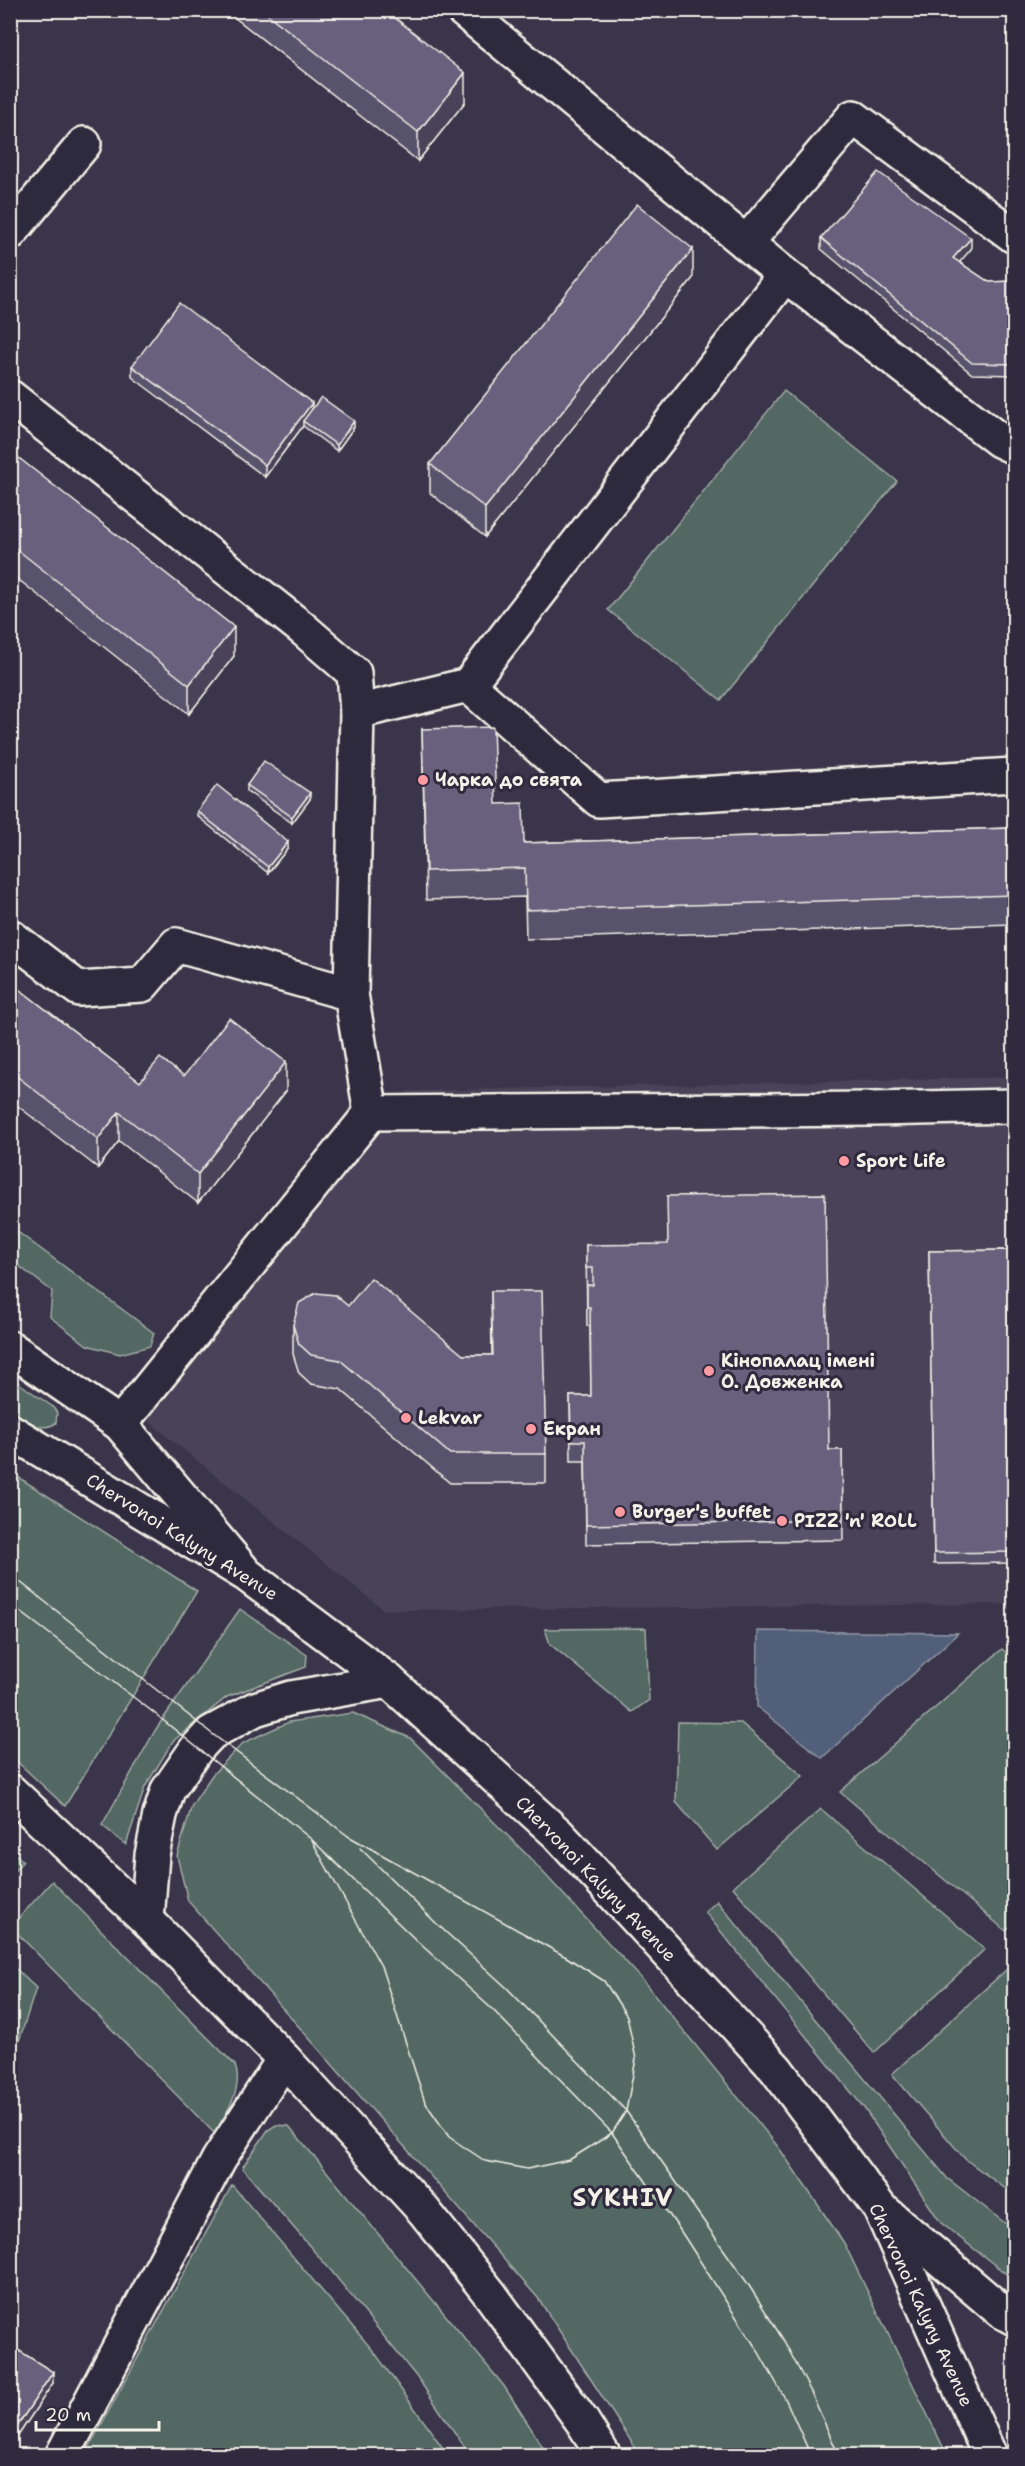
<svg xmlns="http://www.w3.org/2000/svg" width="1025" height="2466" font-family="'Shantell Sans',sans-serif">
<style>
.built{fill:#484259}
.green{fill:#526864;stroke:#a3aca6;stroke-width:1.5}
.water{fill:#515e7a;stroke:#9299a6;stroke-width:1.5}
.lines{fill:none;stroke-linecap:round;stroke-linejoin:round}
.minor-casing{stroke:#f4f1e8;stroke-width:38}
.major-casing{stroke:#f4f1e8;stroke-width:38}
.minor{stroke:#2f2a3d;stroke-width:33}
.major{stroke:#2f2a3d;stroke-width:33}
.tram{stroke:#f4f1e8;stroke-width:1.5}
.wall{fill:#59536c;stroke:#f4f1e8;stroke-width:1.5}
.shaded-wall{fill:#494358;stroke:#f4f1e8;stroke-width:1.5}
.building{fill:#68607d;stroke:#f4f1e8;stroke-width:1.5}
.poi-dot{fill:#ff9aa2;stroke:#2f2a3d;stroke-width:2}
.labels{text-anchor:middle;stroke-width:6;stroke-linejoin:round;paint-order:stroke}
.poi-label{font-size:18px;font-weight:bold;fill:#f4f1e8;stroke:#2f2a3d;text-anchor:start}
.street-label{font-size:18px;fill:#f4f1e8;stroke:#2f2a3d}
.district-label{font-size:24px;font-weight:bold;letter-spacing:1.5px;fill:#f4f1e8;stroke:#2f2a3d}
</style>
<rect width="100%" height="100%" fill="#3a354a"/>
<filter id="ink" filterUnits="userSpaceOnUse"><feTurbulence type="fractalNoise" baseFrequency=".0167" numOctaves="2"/><feDisplacementMap in="SourceGraphic" scale="12" xChannelSelector="R" yChannelSelector="G"/><feConvolveMatrix kernelMatrix="1 2 1 2 8 2 1 2 1" color-interpolation-filters="sRGB"/></filter>
<g filter="url(#ink)">
<!-- built -->
<path class="built" d="M 1014,1077 L 1014,1604 L 384,1610 L 144,1418 L 408,1091 Z"/>
<!-- green -->
<g class="green">
<path d="M 784,391 L 897,481 L 721,700 L 608,610 Z"/>
<path d="M 11,1227 L 154,1333 L 150,1346 L 120,1354 L 87,1345 L 50,1317 L 52,1291 L 11,1260 Z"/>
<path d="M 10,1377 L 53,1407 L 57,1413 L 56,1423 C 39,1434 24,1419 11,1410 Z"/>
<path d="M 10,1472 L 197,1591 L 65,1806 L 11,1756 Z"/>
<path d="M 240,1609 L 307,1655 L 306,1667 L 227,1697 L 173,1741 L 145,1787 L 126,1845 L 102,1825 L 156,1729 Z"/>
<path d="M 646,1628 L 649,1700 L 632,1712 L 550,1644 L 545,1629 Z"/>
<path d="M 1002,1649 L 1014,1659 L 1014,1922 L 1006,1931 L 840,1792 Z"/>
<path d="M 353,1713 L 410,1738 L 527,1855 L 641,1978 L 779,2148 L 844,2243 L 947,2455 L 640,2455 L 538,2298 L 188,1901 L 177,1856 L 192,1805 L 212,1775 L 243,1743 L 289,1722 Z"/>
<path d="M 678,1722 L 741,1723 L 803,1776 L 717,1850 L 676,1802 Z"/>
<path d="M 821,1809 L 985,1949 L 874,2053 L 733,1887 Z"/>
<path d="M 11,1850 L 23,1861 L 11,1875 Z"/>
<path d="M 52,1881 L 235,2065 C 244,2090 226,2111 215,2134 L 11,1927 Z"/>
<path d="M 717,1901 L 947,2178 L 1014,2230 L 1014,2280 L 941,2223 L 864,2108 L 705,1912 Z"/>
<path d="M 11,1964 L 36,1988 L 11,2066 Z"/>
<path d="M 1007,1969 L 1014,1975 L 1014,2195 L 965,2159 L 892,2074 Z"/>
<path d="M 276,2125 L 289,2126 L 504,2386 L 548,2455 L 470,2455 L 419,2380 L 333,2273 L 242,2168 L 268,2130 Z"/>
<path d="M 232,2185 L 375,2353 L 448,2455 L 87,2455 L 87,2451 Z"/>
</g>
<!-- water -->
<path class="water" d="M 758,1631 L 958,1633 L 822,1758 L 757,1707 Z"/>
<g class="lines">
<defs>
<g id="minor">
<path d="M 463,10 L 785,275 L 999,440 L 1014,447"/>
<path d="M 10,233 L 84,144"/>
<path d="M 746,243 L 853,117 L 1014,236"/>
<path d="M 10,397 L 302,628 L 354,673 L 357,712 L 351,994 L 371,1113 L 120,1424"/>
<path d="M 468,685 L 599,800 L 1014,775"/>
<path d="M 357,712 L 468,685 L 785,275"/>
<path d="M 10,936 L 79,989 L 142,985 L 176,945 L 351,994"/>
<path d="M 371,1113 L 873,1109 L 1014,1106"/>
<path d="M 10,1348 L 120,1424 L 242,1569"/>
<path d="M 62,2456 L 219,2159 L 284,2059"/>
</g>
<g id="major">
<path d="M 10,1431 L 247,1575 L 389,1681 L 558,1834 L 776,2069 L 880,2208 L 990,2456"/>
<path d="M 10,1791 L 147,1920 L 284,2059 L 424,2211 L 490,2294 L 582,2421 L 604,2456"/>
<path d="M 147,1920 L 152,1855 L 160,1815 L 168,1790 L 197,1748 L 211,1733 L 255,1709 L 291,1698 L 389,1681"/>
<path d="M 886,2213 L 1001,2311 L 1014,2318"/>
</g>
</defs>
<!-- minor casing -->
<use href="#minor" class="minor-casing"/>
<!-- major casing -->
<use href="#major" class="major-casing"/>
<!-- minor -->
<use href="#minor" class="minor"/>
<!-- major -->
<use href="#major" class="major"/>
<!-- tram -->
<g class="tram">
<path d="M 10,1574 L 211,1733 L 348,1836 L 568,1958 L 604,1981 L 627,2016 L 636,2059 L 626,2111 L 612,2133 L 569,2160 L 527,2169 L 485,2161 L 449,2137 L 425,2102 L 381,1966 L 311,1839"/>
<path d="M 10,1604 L 149,1709 L 311,1839 L 417,1941 L 493,2010 L 612,2133 L 680,2230 L 758,2351 L 786,2400 L 811,2456"/>
<path d="M 360,1848 L 437,1924 L 507,1988 L 626,2111 L 748,2284 L 784,2341 L 811,2392 L 839,2456"/>
</g>
</g>
<!-- wall -->
<g class="wall">
<path d="M 225,10 L 385,10 L 465,102 L 418,161 Z"/>
<path d="M 821,238 L 971,249 L 959,262 L 989,282 L 1014,281 L 1014,375 L 972,374 L 821,249 Z"/>
<path d="M 693,278 L 485,537 L 430,493 L 430,464 Z"/>
<path d="M 132,366 L 312,409 L 354,427 L 337,451 L 303,426 L 265,477 L 132,377 Z"/>
<path d="M 10,451 L 234,656 L 189,714 L 10,573 Z"/>
<path d="M 422,729 L 496,804 L 524,843 L 1011,828 L 1011,794 L 1014,793 L 1014,924 L 526,939 L 525,897 L 426,900 Z"/>
<path d="M 247,785 L 310,799 L 292,823 L 247,791 Z"/>
<path d="M 197,811 L 288,848 L 268,873 L 197,816 Z"/>
<path d="M 10,982 L 140,1082 L 184,1076 L 286,1091 L 198,1203 L 119,1141 L 98,1168 L 10,1100 Z"/>
<path d="M 586,1245 L 829,1450 L 842,1450 L 843,1540 L 586,1544 L 585,1461 L 571,1461 L 570,1396 L 591,1396 L 590,1326 L 587,1326 Z"/>
<path d="M 1014,1250 L 1014,1563 L 934,1564 L 929,1251 Z"/>
<path d="M 491,1291 L 546,1454 L 546,1483 L 450,1483 L 340,1389 L 311,1384 L 299,1373 L 293,1354 L 293,1325 L 348,1306 L 463,1355 L 492,1355 Z"/>
<path d="M 10,2345 L 53,2383 L 12,2445 L 10,2444 Z"/>
</g>
<!-- shaded-wall -->
<g class="shaded-wall">
<path d="M 465,73 L 465,102 L 418,161 L 418,132 Z"/>
<path d="M 971,238 L 971,249 L 953,270 L 953,258 Z"/>
<path d="M 693,249 L 693,278 L 485,537 L 485,508 Z"/>
<path d="M 312,403 L 312,415 L 303,421 L 303,426 L 265,477 L 265,465 Z"/>
<path d="M 354,421 L 354,427 L 337,451 L 337,445 Z"/>
<path d="M 234,627 L 234,656 L 189,714 L 189,685 Z"/>
<path d="M 310,793 L 310,799 L 292,823 L 292,817 Z"/>
<path d="M 288,842 L 288,848 L 268,873 L 268,867 Z"/>
<path d="M 286,1062 L 286,1091 L 198,1203 L 198,1174 Z"/>
<path d="M 119,1112 L 119,1141 L 98,1168 L 98,1139 Z"/>
<path d="M 53,2372 L 53,2383 L 12,2445 L 12,2434 Z"/>
</g>
<!-- building -->
<g class="building">
<path d="M 262,10 L 385,10 L 465,73 L 418,132 Z"/>
<path d="M 878,172 L 971,238 L 953,258 L 989,282 L 1014,281 L 1014,364 L 972,363 L 821,238 Z"/>
<path d="M 637,204 L 693,249 L 485,508 L 430,464 Z"/>
<path d="M 179,303 L 312,403 L 265,465 L 132,366 Z"/>
<path d="M 321,397 L 354,421 L 337,445 L 303,421 Z"/>
<path d="M 10,451 L 234,627 L 189,685 L 10,544 Z"/>
<path d="M 493,727 L 496,804 L 523,803 L 524,843 L 1012,828 L 1011,794 L 1014,793 L 1014,895 L 526,910 L 525,868 L 426,871 L 422,729 Z"/>
<path d="M 264,761 L 310,793 L 292,817 L 247,785 Z"/>
<path d="M 217,785 L 288,842 L 268,867 L 197,811 Z"/>
<path d="M 10,982 L 140,1082 L 160,1058 L 184,1076 L 229,1018 L 286,1062 L 198,1174 L 119,1112 L 98,1139 L 10,1071 Z"/>
<path d="M 825,1194 L 829,1450 L 842,1450 L 843,1520 L 586,1525 L 585,1441 L 571,1441 L 570,1396 L 591,1396 L 590,1307 L 587,1307 L 587,1285 L 593,1285 L 593,1268 L 586,1268 L 586,1245 L 668,1244 L 667,1196 Z"/>
<path d="M 1014,1250 L 1014,1552 L 934,1553 L 929,1251 Z"/>
<path d="M 371,1278 L 463,1355 L 493,1355 L 491,1291 L 542,1291 L 546,1454 L 450,1454 L 340,1360 L 311,1355 L 299,1344 L 293,1325 L 299,1303 L 316,1293 L 335,1295 L 348,1306 Z"/>
<path d="M 10,2345 L 53,2372 L 12,2434 L 10,2433 Z"/>
</g>
</g>
<!-- markers -->
<g class="poi-dot">
<circle cx="423" cy="780" r="6"/>
<circle cx="844" cy="1161" r="6"/>
<circle cx="709" cy="1371" r="6"/>
<circle cx="406" cy="1418" r="6"/>
<circle cx="531" cy="1429" r="6"/>
<circle cx="620" cy="1512" r="6"/>
<circle cx="782" cy="1521" r="6"/>
</g>
<g class="labels">
<!-- poi labels -->
<g class="poi-label">
<text x="435" y="786">Чарка до свята</text>
<text x="856" y="1167">Sport Life</text>
<text x="721" y="1367">Кінопалац імені<tspan x="721" dy="21">О. Довженка</tspan></text>
<text x="418" y="1424">Lekvar</text>
<text x="543" y="1435">Екран</text>
<text x="632" y="1518">Burger's buffet</text>
<text x="794" y="1527">PIZZ 'n' ROLL</text>
</g>
<!-- street labels -->
<g class="street-label">
<text transform="translate(182 1537) rotate(32)" y="6">Chervonoi Kalyny Avenue</text>
<text transform="translate(596 1879) rotate(46)" y="6">Chervonoi Kalyny Avenue</text>
<text transform="translate(921 2305) rotate(65)" y="6">Chervonoi Kalyny Avenue</text>
</g>
<!-- district labels -->
<g class="district-label">
<text x="623" y="2206">SYKHIV</text>
</g>
</g>
<!-- margin -->
<rect width="1025" height="2466" fill="none" stroke="#2f2a3d" stroke-width="36"/>
<rect x="18" y="18" width="989" height="2430" fill="none" stroke="#f4f1e8" stroke-width="2" filter="url(#ink)"/>
<!-- scale -->
<path d="M36 2421v9h123v-9" fill="none" stroke="#f4f1e8" stroke-width="3"/>
<text x="45" y="2421" font-size="18" fill="#f4f1e8" stroke="#2f2a3d" stroke-width="4.5" paint-order="stroke">20 m</text>
</svg>
